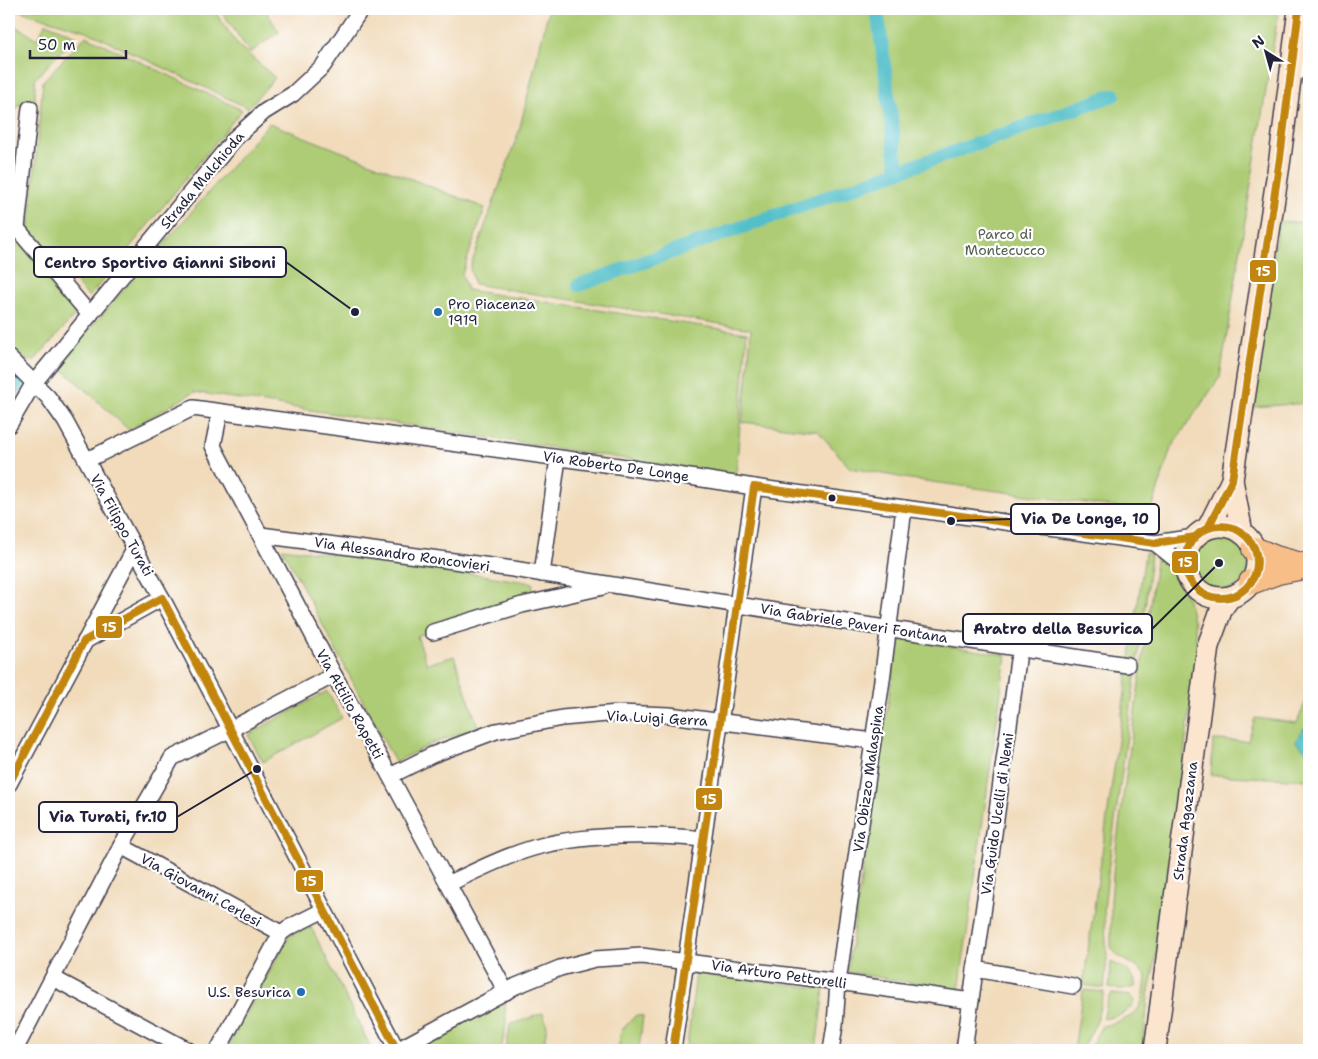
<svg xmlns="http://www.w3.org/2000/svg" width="1318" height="1059" font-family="'Shantell Sans',sans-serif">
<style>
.green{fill:#adcc74;stroke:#687758}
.water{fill:#52bfc9;stroke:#3a7082}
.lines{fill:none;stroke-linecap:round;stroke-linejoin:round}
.canal{stroke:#52bfc9;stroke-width:14}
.minor-casing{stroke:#413e4e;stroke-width:18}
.secondary-casing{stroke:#413e4e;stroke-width:24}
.primary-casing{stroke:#413e4e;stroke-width:26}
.minor{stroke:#fff;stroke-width:15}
.secondary{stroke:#fce5cf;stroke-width:21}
.primary{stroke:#f7be88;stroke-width:24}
.bus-1-casing{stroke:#fff;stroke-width:11}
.bus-1{stroke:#c2850f;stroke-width:8}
.poi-dot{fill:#1f6fb2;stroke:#fff;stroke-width:2}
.bus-dot{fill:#22223b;stroke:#fff;stroke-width:2}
.labels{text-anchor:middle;stroke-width:4.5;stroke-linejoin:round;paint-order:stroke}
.street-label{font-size:14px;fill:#22223b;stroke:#fff}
.park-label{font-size:14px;fill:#535e4f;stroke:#fff}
.poi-label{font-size:14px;fill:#22223b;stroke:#fff;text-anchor:start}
.leader{fill:none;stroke:#22223b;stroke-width:2}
.callout-dot{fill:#22223b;stroke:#fff;stroke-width:2}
.callout{fill:#fff;stroke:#22223b;stroke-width:2}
.callout-label{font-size:15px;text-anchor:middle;font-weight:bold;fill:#22223b}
.line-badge{stroke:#fff;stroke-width:2}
.badge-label{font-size:14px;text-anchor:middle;font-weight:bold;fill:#fff}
</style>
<rect width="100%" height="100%" fill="#fff"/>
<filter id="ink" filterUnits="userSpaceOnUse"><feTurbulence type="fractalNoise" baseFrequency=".02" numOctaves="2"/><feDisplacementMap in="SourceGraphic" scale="10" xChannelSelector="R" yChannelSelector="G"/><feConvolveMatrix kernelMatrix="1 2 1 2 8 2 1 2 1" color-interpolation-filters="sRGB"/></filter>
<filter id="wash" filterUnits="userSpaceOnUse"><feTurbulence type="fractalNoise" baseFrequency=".0096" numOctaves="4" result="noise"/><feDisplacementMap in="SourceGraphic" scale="20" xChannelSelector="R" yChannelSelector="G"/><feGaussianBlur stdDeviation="1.12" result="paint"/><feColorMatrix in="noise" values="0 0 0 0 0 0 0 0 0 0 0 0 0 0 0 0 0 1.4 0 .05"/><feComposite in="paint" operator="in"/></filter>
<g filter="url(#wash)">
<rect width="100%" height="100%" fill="#f1dbbb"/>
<!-- green -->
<g class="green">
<path d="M 14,9 L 213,9 L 238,45 L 275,78 L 248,108 L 86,31 Z"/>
<path d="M 220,9 L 265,9 L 279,32 L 250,53 Z"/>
<path d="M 549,9 L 1279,9 L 1220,377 L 1171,448 L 1151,512 L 910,479 L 850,468 L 818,431 L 742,422 L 747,380 L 751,329 L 474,284 L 470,268 L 519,131 Z"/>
<path d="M 9,22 L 37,39 L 46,23 L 76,36 L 35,79 L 35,102 L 20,103 L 9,119 Z"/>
<path d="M 86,36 L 242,110 L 89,297 L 29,232 L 43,81 Z"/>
<path d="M 269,123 L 485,208 L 462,274 L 467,290 L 747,333 L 736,476 L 194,392 L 129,430 L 58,365 Z"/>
<path d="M 1278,221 L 1309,223 L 1309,403 L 1253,407 Z"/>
<path d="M 9,228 L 77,313 L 34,361 L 25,360 L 9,344 Z"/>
<circle cx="1221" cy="562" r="29"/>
<path d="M 282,548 L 396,562 L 533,583 L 532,596 L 417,636 L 427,664 L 454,656 L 478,727 L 431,744 L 395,762 Z"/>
<path d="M 1145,553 L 1151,554 L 1145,607 L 1109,864 L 1104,910 L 1107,958 L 1104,988 L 1083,985 Z"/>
<path d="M 1157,554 L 1170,565 L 1188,600 L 1194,623 L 1198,653 L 1154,968 L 1148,996 L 1143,1050 L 1088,1050 L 1102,1026 C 1137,1018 1144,1011 1146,975 L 1134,965 L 1118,956 L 1111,947 L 1111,902 L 1114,862 Z"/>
<path d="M 898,638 L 1006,655 L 959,991 L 847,972 Z"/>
<path d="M 327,691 L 342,718 L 263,762 L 248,735 Z"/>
<path d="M 1305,703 L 1309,703 L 1309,780 L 1211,775 L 1213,740 L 1248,741 L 1255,718 L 1297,723 Z"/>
<path d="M 311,927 L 372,1050 L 226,1050 L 290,935 Z"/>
<path d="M 1111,962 C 1122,967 1137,973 1135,987 L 1122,989 L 1109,988 Z"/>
<path d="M 696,973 L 824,989 L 816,1050 L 731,1050 L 687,1045 Z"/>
<path d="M 1083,990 L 1104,992 L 1096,1023 L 1082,1050 L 1074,1050 Z"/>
<path d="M 1112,994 L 1131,996 L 1135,1001 C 1126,1015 1118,1016 1103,1019 C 1106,1011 1106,999 1112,994 Z"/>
<path d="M 505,998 L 506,1024 L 501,1050 L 412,1050 Z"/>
<path d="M 543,1013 L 547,1025 L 543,1050 L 506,1050 L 510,1025 Z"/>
<path d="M 636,1015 L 643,1016 L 639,1050 L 618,1050 L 621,1031 Z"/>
</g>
<!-- water -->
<path class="water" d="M 1304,728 L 1309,734 L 1309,753 L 1295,741 Z"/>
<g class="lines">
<!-- canal -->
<g class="canal">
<path d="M 877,9 L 898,172"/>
<path d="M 579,285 L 1114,95"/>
<path d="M 9,397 L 18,382"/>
</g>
</g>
</g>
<g filter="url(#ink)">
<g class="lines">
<defs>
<g id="minor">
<path d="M 1300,71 L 1309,59"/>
<path d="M 9,219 L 90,315"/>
<path d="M 17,228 L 30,108"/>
<path d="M 9,358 L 48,397 L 65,421 L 162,598 L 397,1050"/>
<path d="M 220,412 L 213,446 L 334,675 L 390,776 L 506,992"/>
<path d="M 9,425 L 33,384 L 237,136 L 264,112 L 293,94 L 323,66 L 361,9"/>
<path d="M 87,460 L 193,408 L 619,466 L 754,487 L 1155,543 L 1195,537"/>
<path d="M 261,535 L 513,569 L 820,618 L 1127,665"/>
<path d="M 1155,543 L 1185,567"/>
<path d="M 542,574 L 558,458"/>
<path d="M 433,632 L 522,605 L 603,587"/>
<path d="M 85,641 L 162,598"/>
<path d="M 390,776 L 432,755 L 496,731 L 562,718 L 618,713 L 669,715 L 873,741"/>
<path d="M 9,784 L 135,548"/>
<path d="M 121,846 L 281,933"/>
<path d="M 448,884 C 475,871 503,857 533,848 C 587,833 648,834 704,839"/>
<path d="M 975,969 L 1073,986"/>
<path d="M 53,978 L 188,1050"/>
<path d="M 15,1050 L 121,846 L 172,758 L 231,729 L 334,675"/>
<path d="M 218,1050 L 281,933 L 288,928 L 324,910"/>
<path d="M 397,1050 L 516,986 L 560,968 L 595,959 L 642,956 L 838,982 L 971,1001"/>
<path d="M 673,1050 L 754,487"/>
<path d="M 831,1050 L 835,1025 L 838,982 L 882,680 L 904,508"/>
<path d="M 964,1050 L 1018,660"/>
</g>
<g id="secondary">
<path d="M 1232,480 L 1242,533"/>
<circle cx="1221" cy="562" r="36"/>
<path d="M 1208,528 L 1232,480 L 1280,158 L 1299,9"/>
<path d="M 1155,1050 L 1208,646 L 1222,608 L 1230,597"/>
</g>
<g id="primary">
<path d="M 1254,549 L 1276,558 L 1309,567"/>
<path d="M 1251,582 L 1278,572 L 1304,567"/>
</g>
</defs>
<!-- minor casing -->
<use href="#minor" class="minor-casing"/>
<!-- secondary casing -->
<use href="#secondary" class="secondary-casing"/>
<!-- primary casing -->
<use href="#primary" class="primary-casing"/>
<!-- minor -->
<use href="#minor" class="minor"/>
<!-- secondary -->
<use href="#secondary" class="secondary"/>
<!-- primary -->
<use href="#primary" class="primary"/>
<defs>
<g id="bus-1">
<circle cx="1221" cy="562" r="36"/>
<path d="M 1208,528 L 1232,480 L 1280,158 L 1299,9"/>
<path d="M 9,784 L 84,641 L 162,598 L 397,1050"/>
<path d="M 673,1050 L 754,487 L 1155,543 L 1195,537"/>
</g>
</defs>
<!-- bus-1 casing -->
<use href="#bus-1" class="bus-1-casing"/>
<!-- bus-1 -->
<use href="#bus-1" class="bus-1"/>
</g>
</g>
<!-- markers -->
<g class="poi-dot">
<circle cx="438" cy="312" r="5"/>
<circle cx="301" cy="992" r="5"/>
</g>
<circle class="bus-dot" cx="832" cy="498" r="4.5"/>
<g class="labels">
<!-- street labels -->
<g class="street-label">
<text transform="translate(202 180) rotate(-50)" y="5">Strada Malchioda</text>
<text transform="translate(616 466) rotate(8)" y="5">Via Roberto De Longe</text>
<text transform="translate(122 525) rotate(61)" y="5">Via Filippo Turati</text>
<text transform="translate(402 554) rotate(8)" y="5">Via Alessandro Roncovieri</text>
<text transform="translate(854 623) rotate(9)" y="5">Via Gabriele Paveri Fontana</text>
<text transform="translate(350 704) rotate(61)" y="5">Via Attilio Rapetti</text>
<text transform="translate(657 718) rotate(3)" y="5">Via Luigi Gerra</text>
<text transform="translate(868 779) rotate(-82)" y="5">Via Obizzo Malaspina</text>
<text transform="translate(997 814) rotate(-82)" y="5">Via Guido Ucelli di Nemi</text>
<text transform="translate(1185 821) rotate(-83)" y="5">Strada Agazzana</text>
<text transform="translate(201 890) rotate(29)" y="5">Via Giovanni Cerlesi</text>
<text transform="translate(779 974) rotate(8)" y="5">Via Arturo Pettorelli</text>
</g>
<!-- park labels -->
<g class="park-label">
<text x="1005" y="239">Parco di<tspan x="1005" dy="16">Montecucco</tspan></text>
</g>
<!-- poi labels -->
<g class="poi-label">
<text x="448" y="309">Pro Piacenza<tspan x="448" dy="16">1919</tspan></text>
<text x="291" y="997" text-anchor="end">U.S. Besurica</text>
</g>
</g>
<!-- callouts -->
<path class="leader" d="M355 312L286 262M951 521L1011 519M1219 563L1152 629M257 769L177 817"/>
<g class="callout-dot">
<circle cx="355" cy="312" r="5"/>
<circle cx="951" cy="521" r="5"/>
<circle cx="1219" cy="563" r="5"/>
<circle cx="257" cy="769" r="5"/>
</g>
<g class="callout">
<rect x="34" y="247" width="252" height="30" rx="5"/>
<rect x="1011" y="504" width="148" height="30" rx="5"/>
<rect x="963" y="614" width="189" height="30" rx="5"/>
<rect x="39" y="802" width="138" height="30" rx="5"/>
</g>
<g class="callout-label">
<text x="160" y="268">Centro Sportivo Gianni Siboni</text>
<text x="1085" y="524">Via De Longe, 10</text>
<text x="1058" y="634">Aratro della Besurica</text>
<text x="108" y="822">Via Turati, fr.10</text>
</g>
<g class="line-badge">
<rect x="1249" y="259" width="28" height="24" rx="5" fill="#c2850f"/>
<rect x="1171" y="550" width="28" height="24" rx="5" fill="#c2850f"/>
<rect x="95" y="615" width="28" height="24" rx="5" fill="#c2850f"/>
<rect x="695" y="787" width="28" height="24" rx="5" fill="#c2850f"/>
<rect x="295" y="869" width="29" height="24" rx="5" fill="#c2850f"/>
</g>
<g class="badge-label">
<text x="1263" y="276">15</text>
<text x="1185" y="567">15</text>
<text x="109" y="632">15</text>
<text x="709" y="804">15</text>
<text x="309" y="886">15</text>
</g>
<!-- margin -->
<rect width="1318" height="1059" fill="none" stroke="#fff" stroke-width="30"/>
<!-- north arrow -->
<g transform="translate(1266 52) rotate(323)" stroke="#ffffff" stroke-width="4" paint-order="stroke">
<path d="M0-4L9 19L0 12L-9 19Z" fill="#22223b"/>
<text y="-8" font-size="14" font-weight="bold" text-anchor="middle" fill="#22223b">N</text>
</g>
<!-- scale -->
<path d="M30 50v8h96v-8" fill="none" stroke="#22223b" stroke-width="2.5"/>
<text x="38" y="50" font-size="15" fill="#22223b" stroke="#ffffff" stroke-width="4" paint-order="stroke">50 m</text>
</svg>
